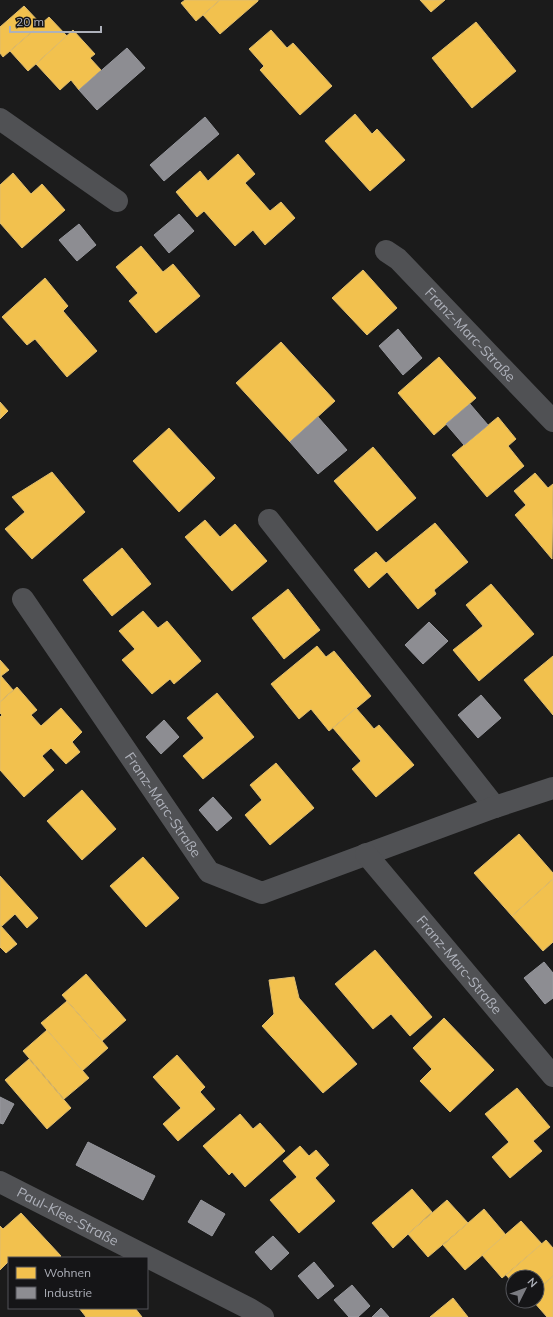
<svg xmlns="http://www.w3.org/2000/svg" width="553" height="1317" font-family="Mulish,sans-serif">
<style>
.homes{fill:#f2c14e;stroke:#debc6e}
.industry{fill:#8d8d92;stroke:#97989e}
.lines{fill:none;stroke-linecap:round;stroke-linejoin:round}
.minor{stroke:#505154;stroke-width:22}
.labels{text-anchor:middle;stroke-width:4;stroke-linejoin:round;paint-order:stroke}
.street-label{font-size:14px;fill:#aeb1ba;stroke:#151517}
</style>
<rect width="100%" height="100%" fill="#1b1b1b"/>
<!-- homes -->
<g class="homes">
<path d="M 185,0 L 220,0 L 196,21 L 181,3 Z"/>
<path d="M 220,0 L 258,0 L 258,1 L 220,34 L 203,15 Z"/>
<path d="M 420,0 L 445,0 L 431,12 Z"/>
<path d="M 24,6 L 41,24 L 3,57 L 0,53 L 0,27 Z"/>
<path d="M 49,17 L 67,36 L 28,71 L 10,51 Z"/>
<path d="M 476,22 L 516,71 L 472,108 L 432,58 Z"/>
<path d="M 73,30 L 95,54 L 90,58 L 101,70 L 79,90 L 71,80 L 60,90 L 36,64 Z"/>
<path d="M 271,30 L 287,48 L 293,43 L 332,86 L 300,115 L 260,70 L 264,66 L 249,49 Z"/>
<path d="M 355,114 L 372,134 L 377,129 L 405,160 L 370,191 L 325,141 Z"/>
<path d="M 238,154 L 255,174 L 245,183 L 270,211 L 281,202 L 295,218 L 265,245 L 253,230 L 235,246 L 204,211 L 197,217 L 176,192 L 200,171 L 208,181 Z"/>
<path d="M 13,173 L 31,194 L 42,184 L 65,210 L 22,248 L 0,223 L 0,185 Z"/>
<path d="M 141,246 L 163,272 L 173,264 L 200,296 L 156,333 L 129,301 L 138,293 L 116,267 Z"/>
<path d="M 363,270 L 397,308 L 367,335 L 332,298 Z"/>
<path d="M 45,278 L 68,306 L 63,311 L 97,351 L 67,377 L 35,339 L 27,345 L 2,317 Z"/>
<path d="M 281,342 L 335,401 L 290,442 L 236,383 Z"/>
<path d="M 439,357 L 476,398 L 434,435 L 398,393 Z"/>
<path d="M 0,402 L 8,411 L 0,419 Z"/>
<path d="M 498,417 L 516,439 L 508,446 L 524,466 L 487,497 L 452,455 Z"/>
<path d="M 169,428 L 215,478 L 179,512 L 133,461 Z"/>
<path d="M 373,447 L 416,498 L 377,531 L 334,481 Z"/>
<path d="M 52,472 L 85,512 L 32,559 L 5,529 L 25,512 L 12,497 Z"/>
<path d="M 535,473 L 548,488 L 553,484 L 552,559 L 515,515 L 526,505 L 514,491 Z"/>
<path d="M 205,520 L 220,537 L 235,524 L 267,561 L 232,591 L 185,537 Z"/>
<path d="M 435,523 L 468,562 L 434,590 L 436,594 L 418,609 L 387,572 L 369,588 L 354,570 L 376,552 L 386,563 Z"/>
<path d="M 122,548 L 151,584 L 112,616 L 83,580 Z"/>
<path d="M 491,584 L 534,634 L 479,681 L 453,650 L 483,626 L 466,605 Z"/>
<path d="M 288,589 L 320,630 L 284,659 L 252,618 Z"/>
<path d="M 143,611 L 158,628 L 167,621 L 201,661 L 174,684 L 170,679 L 152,694 L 122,660 L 135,649 L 119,631 Z"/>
<path d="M 317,646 L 326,657 L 334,651 L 371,696 L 329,731 L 311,709 L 299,719 L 271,684 Z"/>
<path d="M 553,656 L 553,715 L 524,680 Z"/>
<path d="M 0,660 L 9,670 L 1,676 L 13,690 L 0,702 Z"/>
<path d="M 17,687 L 37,710 L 31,715 L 41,726 L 61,708 L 82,732 L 72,742 L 80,752 L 66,764 L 51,748 L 42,756 L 54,770 L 24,797 L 0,770 L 0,717 L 2,715 L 0,713 L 0,702 Z"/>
<path d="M 217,693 L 254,737 L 203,779 L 183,756 L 204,738 L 187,718 Z"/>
<path d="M 356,708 L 374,729 L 379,725 L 414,765 L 376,797 L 352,769 L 361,761 L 333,728 Z"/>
<path d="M 276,763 L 314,808 L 270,845 L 245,815 L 262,800 L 250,785 Z"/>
<path d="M 82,790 L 116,829 L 82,860 L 47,821 Z"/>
<path d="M 519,834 L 553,873 L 553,879 L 512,916 L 474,873 Z"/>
<path d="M 143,857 L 179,898 L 146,927 L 110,886 Z"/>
<path d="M 0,876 L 38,918 L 27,928 L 15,914 L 2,926 L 0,925 Z"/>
<path d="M 553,879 L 553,942 L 543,951 L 512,916 Z"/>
<path d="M 0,925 L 17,944 L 6,953 L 0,947 Z"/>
<path d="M 375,950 L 432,1017 L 410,1036 L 391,1014 L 373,1029 L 335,984 Z"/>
<path d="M 86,974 L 126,1020 L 102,1041 L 62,995 Z"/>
<path d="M 294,977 L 299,998 L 357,1064 L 323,1093 L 262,1026 L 274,1014 L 269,980 Z"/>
<path d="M 67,1001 L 108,1048 L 82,1071 L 41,1023 Z"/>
<path d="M 444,1018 L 494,1070 L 450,1112 L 420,1081 L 432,1069 L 413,1048 Z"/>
<path d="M 47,1030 L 89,1078 L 64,1099 L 23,1051 Z"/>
<path d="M 177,1055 L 205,1087 L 200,1092 L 215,1109 L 178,1141 L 163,1124 L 181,1108 L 153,1077 Z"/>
<path d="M 29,1059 L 71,1108 L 47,1129 L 5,1080 Z"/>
<path d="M 517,1088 L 550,1127 L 533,1141 L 542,1151 L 510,1178 L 492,1157 L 509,1142 L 485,1114 Z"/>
<path d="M 240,1114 L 253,1129 L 260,1123 L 285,1151 L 245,1187 L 232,1172 L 229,1175 L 203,1146 Z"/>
<path d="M 300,1146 L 309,1156 L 316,1150 L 329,1165 L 315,1178 L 335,1201 L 299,1233 L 270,1200 L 297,1177 L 283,1161 Z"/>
<path d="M 412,1189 L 432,1212 L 393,1248 L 372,1223 Z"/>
<path d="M 447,1200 L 468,1223 L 428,1257 L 408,1234 Z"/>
<path d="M 484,1209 L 506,1235 L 465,1270 L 443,1245 Z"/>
<path d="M 21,1213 L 61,1256 L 59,1258 L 9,1258 L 9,1263 L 8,1262 L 0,1270 L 0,1226 L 3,1229 Z"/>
<path d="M 521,1221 L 542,1244 L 502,1278 L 482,1255 Z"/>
<path d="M 546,1240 L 553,1248 L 553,1276 L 537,1291 L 537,1277 L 513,1277 L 513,1283 L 506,1275 Z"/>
<path d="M 553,1276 L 553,1317 L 547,1317 L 533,1301 L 537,1301 L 537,1291 Z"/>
<path d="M 453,1298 L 468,1317 L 430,1317 Z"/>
<path d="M 79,1308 L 135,1308 L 142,1317 L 86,1317 Z"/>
</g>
<!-- industry -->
<g class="industry">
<path d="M 127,48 L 145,68 L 97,110 L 79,90 Z"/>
<path d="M 205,117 L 219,134 L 164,181 L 150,165 Z"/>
<path d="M 179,214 L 194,231 L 169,253 L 154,235 Z"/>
<path d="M 79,224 L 96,245 L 77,261 L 59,240 Z"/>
<path d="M 398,329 L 422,358 L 403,375 L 379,346 Z"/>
<path d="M 470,404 L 488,425 L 464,445 L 446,424 Z"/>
<path d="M 318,417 L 347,450 L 318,474 L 290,442 Z"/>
<path d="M 429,622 L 448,641 L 423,664 L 405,645 Z"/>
<path d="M 481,695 L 501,718 L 478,738 L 458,715 Z"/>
<path d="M 164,720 L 179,737 L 161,754 L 146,737 Z"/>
<path d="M 213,797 L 232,818 L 217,831 L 199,810 Z"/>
<path d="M 544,962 L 553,973 L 553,998 L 545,1004 L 524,978 Z"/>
<path d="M 0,1097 L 14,1104 L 3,1124 L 0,1123 Z"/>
<path d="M 88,1142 L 155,1176 L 143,1200 L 76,1165 Z"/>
<path d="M 201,1200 L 225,1214 L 212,1236 L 188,1222 Z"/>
<path d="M 273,1236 L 289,1253 L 271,1270 L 255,1252 Z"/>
<path d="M 314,1262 L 334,1286 L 318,1299 L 298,1276 Z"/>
<path d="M 352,1285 L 370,1306 L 358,1317 L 349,1317 L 334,1300 Z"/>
<path d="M 381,1308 L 389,1317 L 372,1317 Z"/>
</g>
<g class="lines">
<!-- minor -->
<g class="minor">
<path d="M 0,119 L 117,201"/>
<path id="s1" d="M 386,251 L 398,259 L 553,421"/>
<path d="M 269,520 L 495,807"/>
<path id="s2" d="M 23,599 L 209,872 L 262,893 L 495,807 L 553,788"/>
<path id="s3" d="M 366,854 L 553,1076"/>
<path id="s4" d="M 0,1182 L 250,1309 L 263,1317"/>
</g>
</g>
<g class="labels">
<!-- street labels -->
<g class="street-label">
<text dy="5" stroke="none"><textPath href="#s1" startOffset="119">Franz-Marc-Straße</textPath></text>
<text dy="5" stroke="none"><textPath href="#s2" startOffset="249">Franz-Marc-Straße</textPath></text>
<text dy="5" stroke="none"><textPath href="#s3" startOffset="145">Franz-Marc-Straße</textPath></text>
<text dy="5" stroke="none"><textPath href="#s4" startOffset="76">Paul-Klee-Straße</textPath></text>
</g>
</g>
<!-- legend -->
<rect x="8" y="1257" width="140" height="52" fill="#151517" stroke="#525358"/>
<rect x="16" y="1267" width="20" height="12" fill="#f2c14e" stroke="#525358"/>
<text x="44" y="1277" font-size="12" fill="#aeb1ba">Wohnen</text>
<rect x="16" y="1287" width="20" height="12" fill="#8d8d92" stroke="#525358"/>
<text x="44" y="1297" font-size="12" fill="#aeb1ba">Industrie</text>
<!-- north arrow -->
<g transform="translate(525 1289) rotate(48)"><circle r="19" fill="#151517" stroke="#525358"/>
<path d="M0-3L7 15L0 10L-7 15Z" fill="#7b7c82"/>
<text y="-6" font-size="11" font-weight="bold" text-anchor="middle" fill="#aeb1ba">N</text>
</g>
<!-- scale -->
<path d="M10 26v6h91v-6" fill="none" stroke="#aeb1ba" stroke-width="2"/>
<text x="16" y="26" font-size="12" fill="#aeb1ba" stroke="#151517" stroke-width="3" paint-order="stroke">20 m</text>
</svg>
